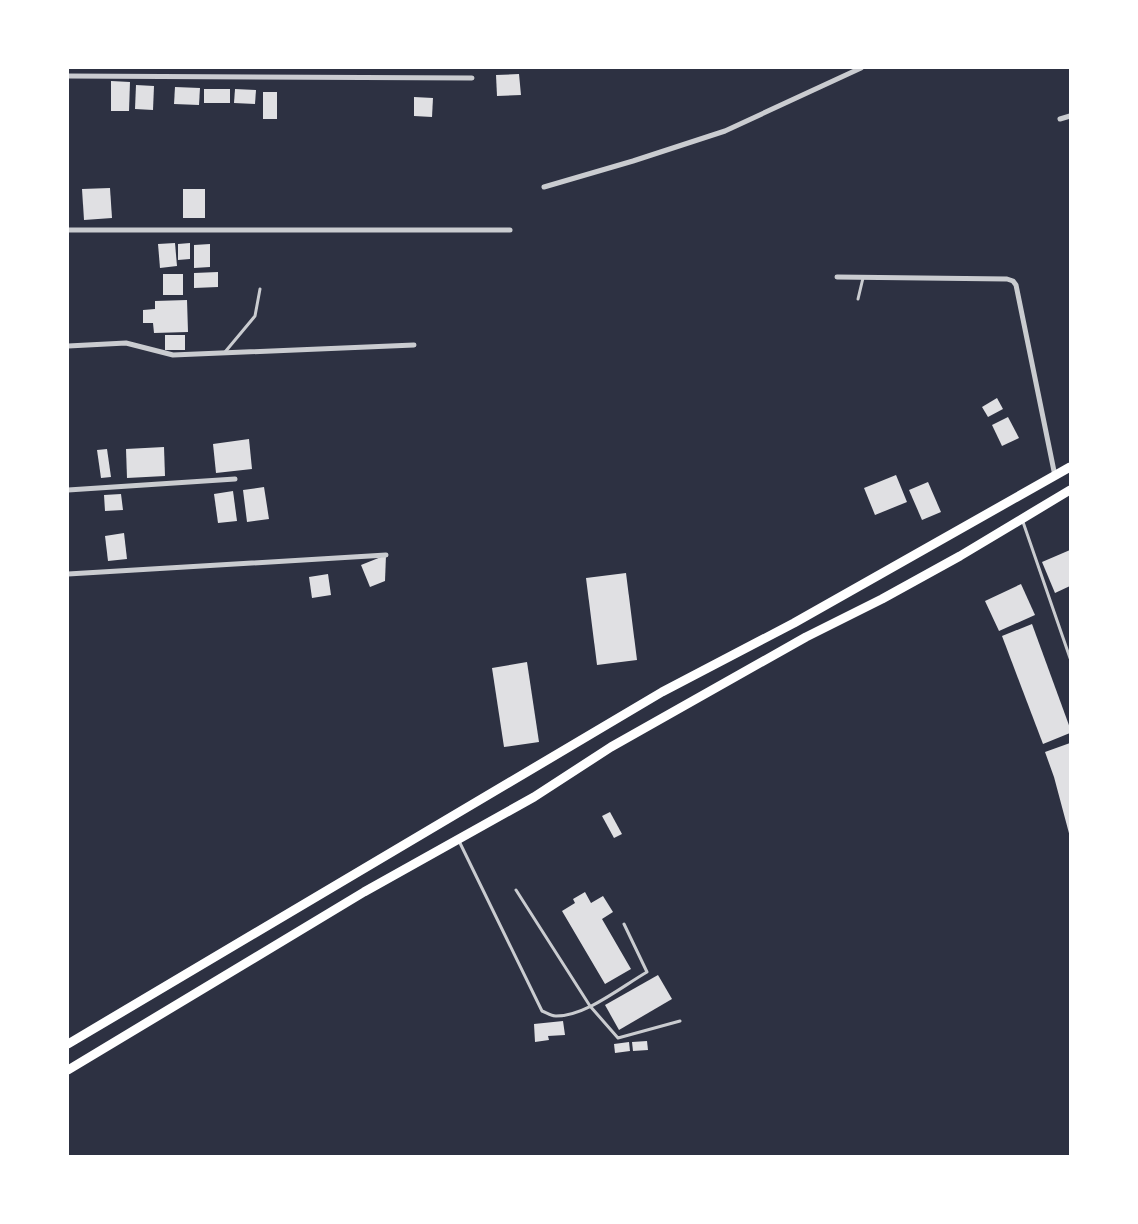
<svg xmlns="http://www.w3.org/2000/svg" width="1138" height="1224" font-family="Manrope,sans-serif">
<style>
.building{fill:#e0e0e3}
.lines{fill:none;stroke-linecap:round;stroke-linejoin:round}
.service{stroke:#caccd0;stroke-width:3}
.minor{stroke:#caccd0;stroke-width:5}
.trunk{stroke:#fff;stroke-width:9}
</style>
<rect width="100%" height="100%" fill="#2d3142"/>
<!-- building -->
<g class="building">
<path d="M 519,74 L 521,95 L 497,96 L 496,75 Z"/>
<path d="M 111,81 L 130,82 L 129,111 L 111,111 Z"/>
<path d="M 136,85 L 154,86 L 153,110 L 135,109 Z"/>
<path d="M 175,87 L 200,88 L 199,105 L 174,104 Z"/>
<rect x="204" y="89" width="26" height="14"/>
<path d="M 235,89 L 256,90 L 255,104 L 234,103 Z"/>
<rect x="263" y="92" width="14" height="27"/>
<path d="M 414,97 L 433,98 L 432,117 L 414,116 Z"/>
<path d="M 110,188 L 112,218 L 84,220 L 82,189 Z"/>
<rect x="183" y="189" width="22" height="29"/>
<path d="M 175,243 L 177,266 L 160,268 L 158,244 Z"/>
<path d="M 190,243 L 190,259 L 178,260 L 178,244 Z"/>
<path d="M 210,244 L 210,267 L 194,268 L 194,245 Z"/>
<path d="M 218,272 L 218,287 L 194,288 L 194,273 Z"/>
<rect x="163" y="274" width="20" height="21"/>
<path d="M 187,300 L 188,332 L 154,333 L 153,323 L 143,323 L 143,310 L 155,309 L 155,301 Z"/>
<rect x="165" y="335" width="20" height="15"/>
<path d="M 997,398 L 1003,409 L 988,417 L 982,407 Z"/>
<path d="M 1008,417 L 1019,438 L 1002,446 L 992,425 Z"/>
<path d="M 249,439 L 252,469 L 216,473 L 213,444 Z"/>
<path d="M 164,447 L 165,476 L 127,478 L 126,449 Z"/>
<path d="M 107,449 L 111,477 L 101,478 L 97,450 Z"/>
<path d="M 896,475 L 907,502 L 875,515 L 864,488 Z"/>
<path d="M 928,482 L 941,512 L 922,520 L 909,490 Z"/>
<path d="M 264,487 L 269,519 L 247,522 L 243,490 Z"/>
<path d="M 233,491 L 237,521 L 218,523 L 214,494 Z"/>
<path d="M 121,494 L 123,510 L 105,511 L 104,495 Z"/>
<path d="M 124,533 L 127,559 L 108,561 L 105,536 Z"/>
<path d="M 1070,550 L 1070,586 L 1055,593 L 1042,562 Z"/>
<path d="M 386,555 L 385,581 L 370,587 L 361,565 Z"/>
<path d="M 626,573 L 637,660 L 597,665 L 586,578 Z"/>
<path d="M 328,574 L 331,595 L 312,598 L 309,577 Z"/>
<path d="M 1021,584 L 1035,615 L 999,631 L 985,601 Z"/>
<path d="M 1032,624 L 1070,728 L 1070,733 L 1043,744 L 1002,636 Z"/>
<path d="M 527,662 L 539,742 L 504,747 L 492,668 Z"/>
<path d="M 1070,743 L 1070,837 L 1054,777 L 1045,752 Z"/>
<path d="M 610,812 L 622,834 L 614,838 L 602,816 Z"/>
<path d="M 585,892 L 591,903 L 603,896 L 613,912 L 602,919 L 631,969 L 605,984 L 562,911 L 575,903 L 573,899 Z"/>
<path d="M 658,975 L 672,999 L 619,1030 L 605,1005 Z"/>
<path d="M 563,1021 L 565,1035 L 548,1036 L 549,1040 L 535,1042 L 534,1024 Z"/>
<path d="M 647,1041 L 648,1050 L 633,1051 L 632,1042 Z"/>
<path d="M 629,1042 L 630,1051 L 615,1053 L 614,1044 Z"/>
</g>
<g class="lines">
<!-- service -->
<g class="service">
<path d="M 858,299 L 863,278"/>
<path d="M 225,352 L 255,316 L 260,289"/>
<path d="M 1023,522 L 1070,658"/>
<path d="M 459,841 L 542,1011 C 547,1013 551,1016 556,1016 C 586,1016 621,987 647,972 L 624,924"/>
<path d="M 516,890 L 590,1006 L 618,1038 L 680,1021"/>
</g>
<!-- minor -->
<g class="minor">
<path d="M 68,76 L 472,78"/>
<path d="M 1060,119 L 1070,116"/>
<path d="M 544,187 L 633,161 L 725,131 L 861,68"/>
<path d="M 68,230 L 510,230"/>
<path d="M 837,277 L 1007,279 L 1013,281 L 1016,285 L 1055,476"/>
<path d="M 68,346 L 126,343 L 173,355 L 414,345"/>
<path d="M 68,490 L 235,479"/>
<path d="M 68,574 L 386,555"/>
</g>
<!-- trunk -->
<g class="trunk">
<path d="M 68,1044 L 662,692 L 794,623 L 1070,467"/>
<path d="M 68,1070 L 364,892 L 534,797 L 611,747 L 806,637 L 882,599 L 960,556 L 1070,490"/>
</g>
</g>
<!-- border -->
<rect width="1138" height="1224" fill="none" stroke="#ffffff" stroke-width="138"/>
</svg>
